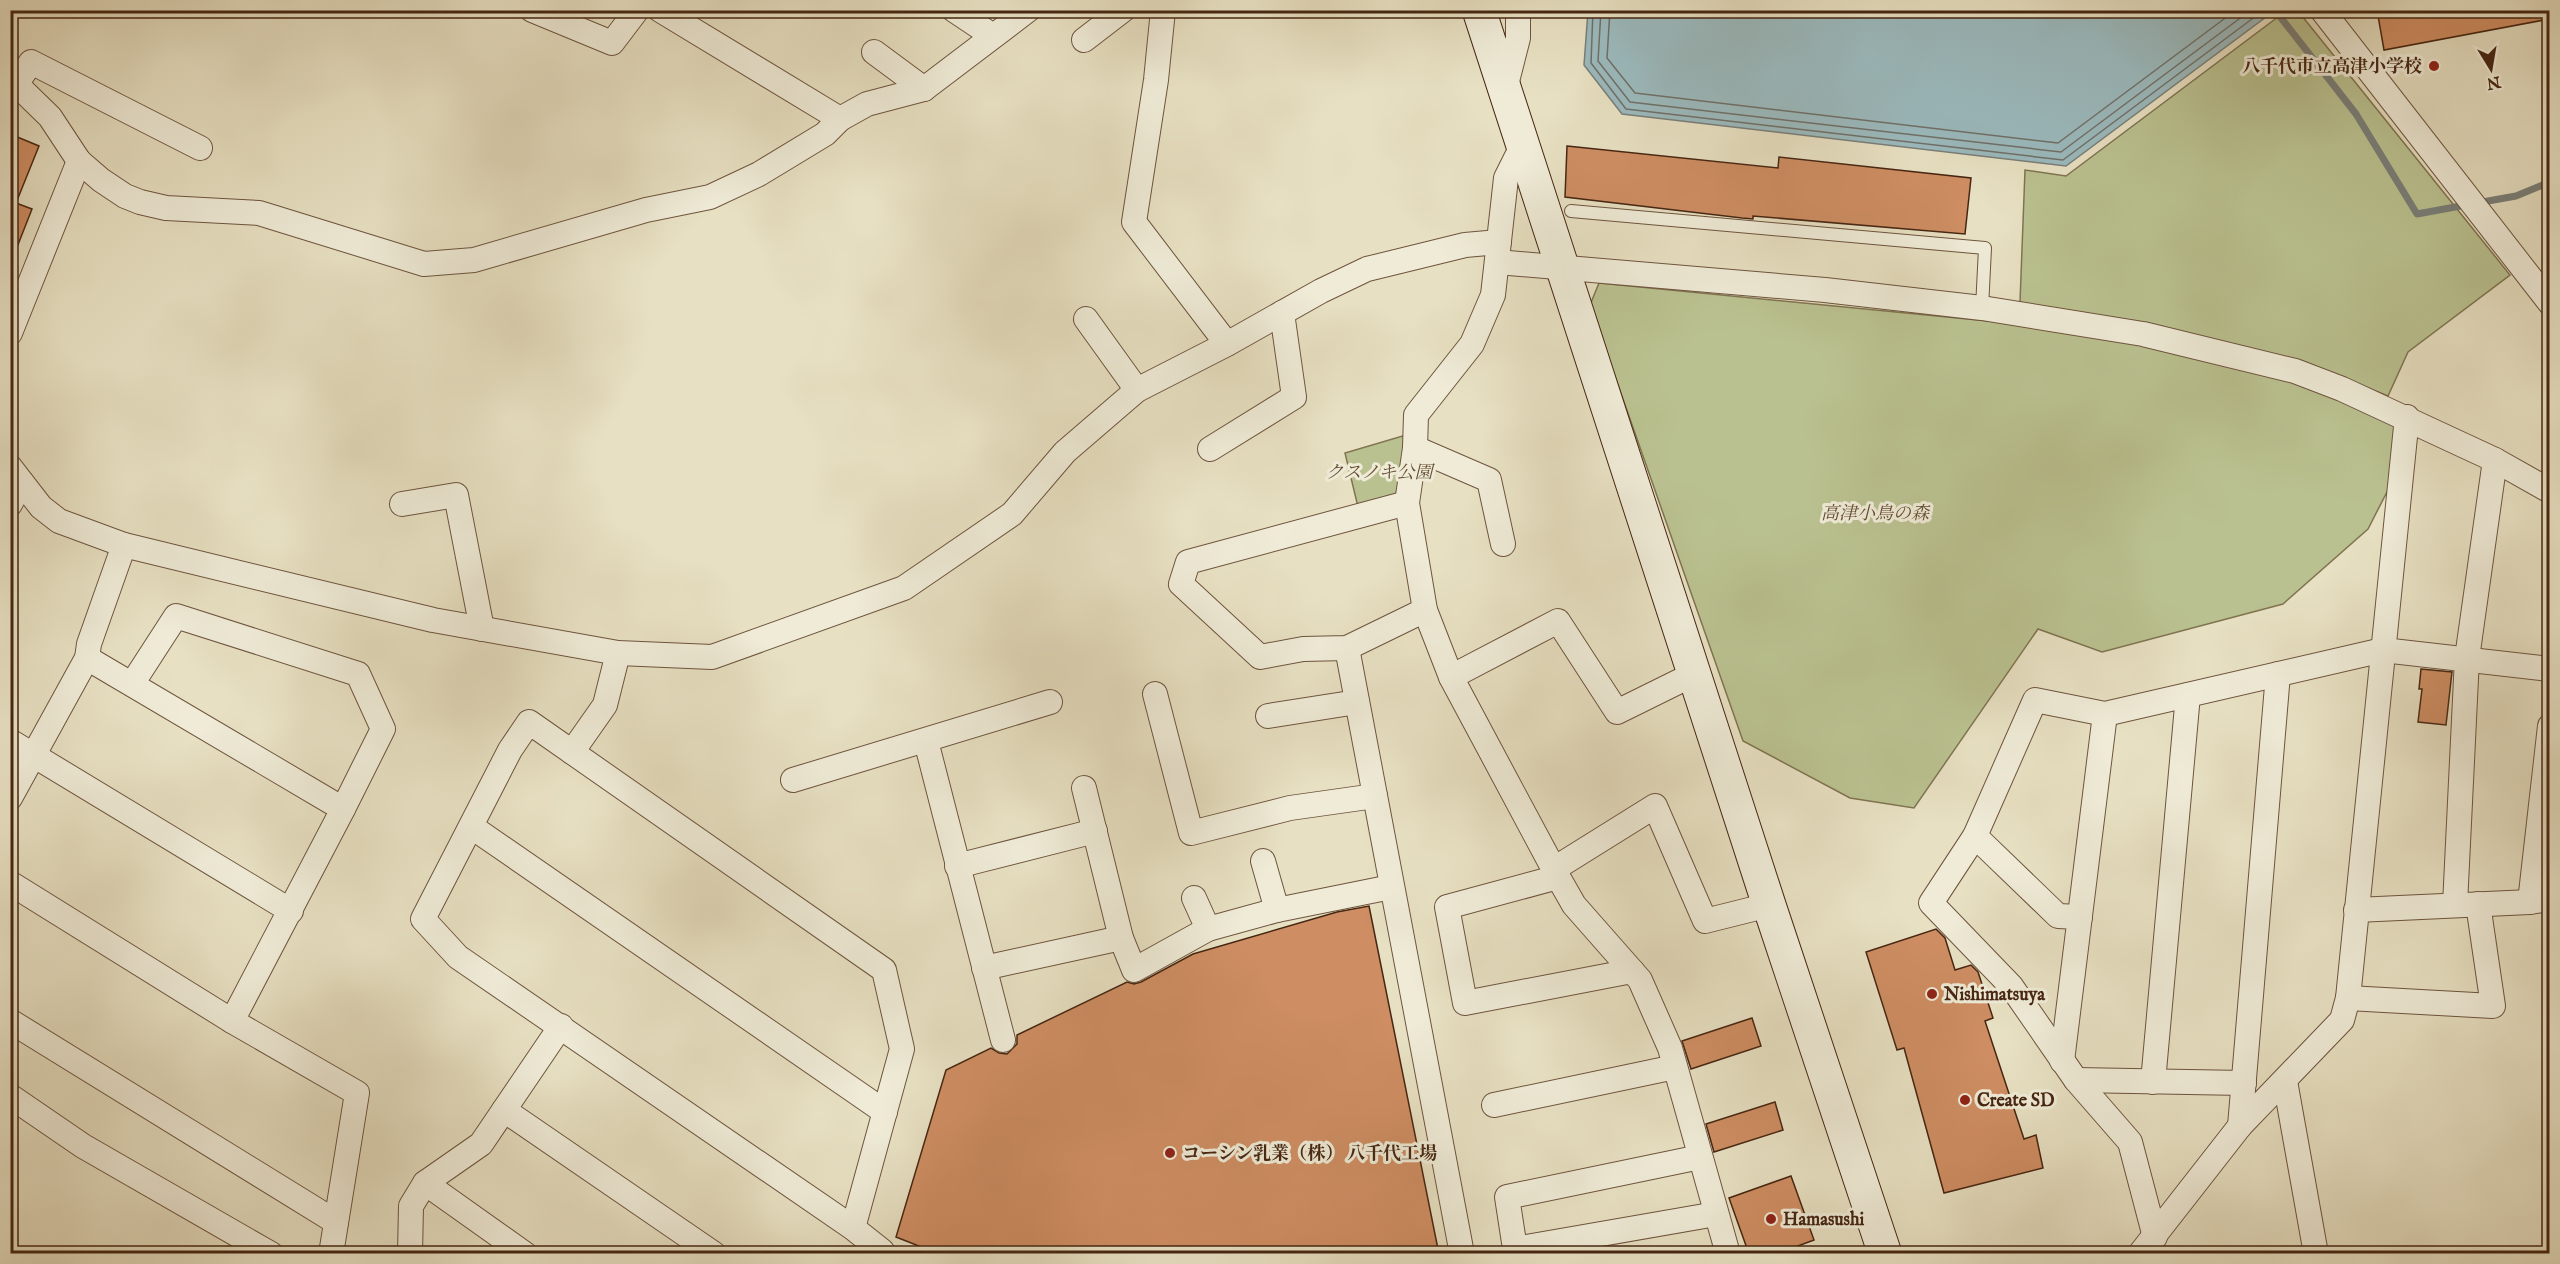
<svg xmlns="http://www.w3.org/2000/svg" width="2560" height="1264" font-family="'IM FELL English','Noto Serif JP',serif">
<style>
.green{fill:#bac190;stroke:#807451;stroke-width:1.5}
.water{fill:#9bbabe;stroke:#797f79;stroke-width:1.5}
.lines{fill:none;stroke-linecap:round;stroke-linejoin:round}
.shore{stroke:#707068;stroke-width:1.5}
.stream{stroke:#797f79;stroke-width:7}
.building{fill:#ce8d62;stroke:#462612;stroke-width:1.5}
.lane-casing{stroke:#6e543e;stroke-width:14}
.street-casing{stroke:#6e543e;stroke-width:26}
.secondary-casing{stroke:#462612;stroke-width:35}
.lane{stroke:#efebd7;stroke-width:12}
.street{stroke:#efebd7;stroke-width:24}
.secondary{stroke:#efebd7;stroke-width:33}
.poi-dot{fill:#8f2418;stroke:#efebd7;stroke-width:2}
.labels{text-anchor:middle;stroke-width:6;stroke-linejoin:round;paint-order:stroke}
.poi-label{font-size:18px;font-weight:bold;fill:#462612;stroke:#efebd7;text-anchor:start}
.park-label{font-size:18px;font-style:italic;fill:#634d32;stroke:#efebd7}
</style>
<rect width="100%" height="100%" fill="#e7e0c2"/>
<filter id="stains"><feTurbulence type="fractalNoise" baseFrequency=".00333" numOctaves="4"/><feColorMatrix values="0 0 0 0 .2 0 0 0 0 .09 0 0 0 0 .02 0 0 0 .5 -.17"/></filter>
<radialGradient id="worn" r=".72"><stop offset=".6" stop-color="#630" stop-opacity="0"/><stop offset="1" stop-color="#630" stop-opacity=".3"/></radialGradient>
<!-- green -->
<g class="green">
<path d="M 2286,11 L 2298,11 L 2510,275 L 2408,352 L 2388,396 L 2300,360 L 2020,302 L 2025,170 L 2066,176 Z"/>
<path d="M 1599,283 L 2089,331 L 2301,383 L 2396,424 L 2390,486 L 2368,529 L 2283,604 L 2102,652 L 2038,629 L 1914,808 L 1850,798 L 1743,741 L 1590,305 Z"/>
<path d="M 1406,435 L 1404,499 L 1359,511 L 1345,453 Z"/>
</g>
<!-- water -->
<path class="water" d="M 1588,11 L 1588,10 L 2274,11 L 2066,166 L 1622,114 L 1584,65 Z"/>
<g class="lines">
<!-- shore -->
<g class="shore">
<path d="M 1593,10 L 1591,63 L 1626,109 L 2063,160 L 2264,10"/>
<path d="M 1601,10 L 1598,61 L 1630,102 L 2061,152 L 2251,10"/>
<path d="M 1610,10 L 1607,58 L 1635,93 L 2058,143 L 2236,10"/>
</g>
<!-- stream -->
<g class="stream">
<path d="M 2275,10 L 2356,114 L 2417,214 L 2466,205"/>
<path d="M 2477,203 L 2516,196 L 2550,182"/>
</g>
</g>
<!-- building -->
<g class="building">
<path d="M 2377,10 L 2543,10 L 2544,20 L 2384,50 Z"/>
<path d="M 10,134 L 39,146 L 16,203 L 32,209 L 12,260 Z"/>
<path d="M 1567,146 L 1778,168 L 1779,157 L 1971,178 L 1965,234 L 1753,216 L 1753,219 L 1742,218 L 1565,197 Z"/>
<path d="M 2421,669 L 2452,672 L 2446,725 L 2418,722 L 2422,689 L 2419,689 Z"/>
<path d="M 1369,906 L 1439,1254 L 939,1254 L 896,1237 L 946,1070 L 991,1048 L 999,1053 L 1007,1054 L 1017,1044 L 1017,1035 L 1127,982 L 1134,984 L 1141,982 L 1193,954 L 1337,912 Z"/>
<path d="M 1936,929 L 1945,938 L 1955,970 L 1971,965 L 1978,972 L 1993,1018 L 1985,1021 L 2024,1139 L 2036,1135 L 2043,1168 L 1944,1193 L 1904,1048 L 1897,1050 L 1866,952 Z"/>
<path d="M 1752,1018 L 1761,1046 L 1691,1069 L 1682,1041 Z"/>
<path d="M 1775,1102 L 1783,1130 L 1714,1152 L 1706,1124 Z"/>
<path d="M 1791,1176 L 1814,1240 L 1776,1254 L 1749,1254 L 1729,1198 Z"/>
</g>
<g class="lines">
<defs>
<path id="lane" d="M 1571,211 L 1985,248 L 1982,308"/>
<g id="street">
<path d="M 532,10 L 612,43 L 637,10"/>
<path d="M 660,10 L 840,119"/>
<path d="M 954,10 L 993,36"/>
<path d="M 1163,10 L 1156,80 L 1134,222 L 1227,344"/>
<path d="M 2322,10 L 2550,303"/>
<path d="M 1084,40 L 1123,10"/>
<path d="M 874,52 L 924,89"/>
<path d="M 10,78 L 50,117 L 79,161 L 101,180 L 125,196 L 140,202 L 166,208 L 259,213 L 424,264 L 474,260 L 646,210 L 710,197 L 759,174 L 825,134 L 840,119 L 867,104 L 924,89 L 1028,10"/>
<path d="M 17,83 L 31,62 L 200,148"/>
<path d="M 1505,89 L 1518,38 L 1518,10"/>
<path d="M 1523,144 L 1506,178 L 1493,295 L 1472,344 L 1416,415 L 1415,448 L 1407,503 L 1425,610 L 1451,677 L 1558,877 L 1574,905 L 1640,980 L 1670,1048 L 1728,1254"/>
<path d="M 1497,262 L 1825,290 L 1982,308 L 2143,334 L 2295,371 L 2342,389 L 2495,460 L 2550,491"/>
<path d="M 1086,319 L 1137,390"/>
<path d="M 10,333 L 79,161"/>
<path d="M 1415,448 L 1489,480 L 1503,544"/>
<path d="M 1210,449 L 1294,397 L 1282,313"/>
<path d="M 10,467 L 41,507 L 59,521 L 124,545 L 433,620 L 618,653 L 712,657 L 904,588 L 1012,514 L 1065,452 L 1137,390 L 1227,344 L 1321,291 L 1367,269 L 1465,245 L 1499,242"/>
<path d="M 1407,503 L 1188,562 L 1181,584 L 1260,657 L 1303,649 L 1347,648 L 1425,610"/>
<path d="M 10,504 L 22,483"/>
<path d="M 402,504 L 456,495 L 482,629"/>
<path d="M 1347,648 L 1462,1254"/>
<path d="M 87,658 L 343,809 L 232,1021"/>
<path d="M 1451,677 L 1558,621 L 1617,712 L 1694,674"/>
<path d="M 132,684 L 176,616 L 358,674 L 383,729 L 343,809"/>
<path d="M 1155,694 L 1191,833 L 1290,808 L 1375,796"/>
<path d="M 1268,716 L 1357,702"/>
<path d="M 10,741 L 291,911"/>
<path d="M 926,741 L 1003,1040"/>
<path d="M 572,752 L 605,705 L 618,653"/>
<path d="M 793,780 L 1050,702"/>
<path d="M 1084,788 L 1121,938 L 1134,970 L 1208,929 L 1277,910 L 1391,887"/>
<path d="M 10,798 L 87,658 L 89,644 L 124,545"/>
<path d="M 472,827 L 885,1112"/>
<path d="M 1975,836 L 2058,916 L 2080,917"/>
<path d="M 1263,861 L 1277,910"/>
<path d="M 957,866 L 1095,831"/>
<path d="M 1554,869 L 1655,806 L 1705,921 L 1769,905"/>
<path d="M 1558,877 L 1447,907 L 1465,1003 L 1632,971"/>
<path d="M 10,883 L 232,1021 L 357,1093 L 331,1254"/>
<path d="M 1194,898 L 1208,929"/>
<path d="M 2530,902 L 2550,726"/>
<path d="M 2455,905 L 2467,658 L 2495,460"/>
<path d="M 2356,910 L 2530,902 L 2550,899"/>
<path d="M 984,968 L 1121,938"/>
<path d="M 2348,998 L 2493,1006 L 2478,904"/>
<path d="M 10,1021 L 336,1222"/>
<path d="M 2062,1061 L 2105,714"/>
<path d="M 2076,1080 L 2244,1083"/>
<path d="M 2285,1081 L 2316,1254"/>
<path d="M 2153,1082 L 2188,695"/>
<path d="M 10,1096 L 83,1146 L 271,1254"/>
<path d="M 1494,1105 L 1675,1067"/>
<path d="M 504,1110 L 714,1254"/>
<path d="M 2240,1126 L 2278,674"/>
<path d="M 1700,1157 L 1507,1197 L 1515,1249 L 1716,1214"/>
<path d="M 425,1183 L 525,1254"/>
<path d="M 853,1228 L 902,1049 L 884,970 L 529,722 L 510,750 L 423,919 L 458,957 L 853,1228 L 882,1251"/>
<path d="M 2155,1237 L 2130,1142 L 2076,1080 L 2011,986 L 1931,903 L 1975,836 L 2035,700 L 2105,714 L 2383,650 L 2550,669"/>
<path d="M 410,1254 L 411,1206 L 425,1183 L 481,1144 L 561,1026"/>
<path d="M 2140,1254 L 2240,1126 L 2342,1020 L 2348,998 L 2407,417"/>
</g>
<path id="secondary" d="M 1479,10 L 1769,905 L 1885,1254"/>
</defs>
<!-- lane casing -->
<use href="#lane" class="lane-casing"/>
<!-- street casing -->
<use href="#street" class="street-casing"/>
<!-- secondary casing -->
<use href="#secondary" class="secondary-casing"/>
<!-- lane -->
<use href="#lane" class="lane"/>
<!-- street -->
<use href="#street" class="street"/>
<!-- secondary -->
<use href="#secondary" class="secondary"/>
</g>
<!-- markers -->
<g class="poi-dot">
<circle cx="2434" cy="66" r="6"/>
<circle cx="1932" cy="994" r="6"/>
<circle cx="1965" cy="1100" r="6"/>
<circle cx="1170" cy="1153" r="6"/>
<circle cx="1771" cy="1219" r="6"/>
</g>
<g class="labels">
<!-- poi labels -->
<g class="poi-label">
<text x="2422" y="72" text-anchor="end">八千代市立高津小学校</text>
<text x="1944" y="1000">Nishimatsuya</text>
<text x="1977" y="1106">Create SD</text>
<text x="1182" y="1159">コーシン乳業（株） 八千代工場</text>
<text x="1783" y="1225">Hamasushi</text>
</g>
<!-- park labels -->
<g class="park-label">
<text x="1379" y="478">クスノキ公園</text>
<text x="1875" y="519">高津小鳥の森</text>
</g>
</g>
<!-- margin -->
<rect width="2560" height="1264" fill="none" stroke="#e7e0c2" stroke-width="36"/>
<rect x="12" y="12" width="2536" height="1240" fill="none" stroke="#462612" stroke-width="3"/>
<rect x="18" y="18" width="2524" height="1228" fill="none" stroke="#462612" stroke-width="1.5"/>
<!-- north arrow -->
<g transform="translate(2491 69) rotate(169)" stroke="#efebd7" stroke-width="4.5" paint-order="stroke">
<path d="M0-4.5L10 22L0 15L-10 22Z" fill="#462612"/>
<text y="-9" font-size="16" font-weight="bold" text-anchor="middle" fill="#462612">N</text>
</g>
<rect width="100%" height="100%" filter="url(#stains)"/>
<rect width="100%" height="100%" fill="url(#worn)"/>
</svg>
